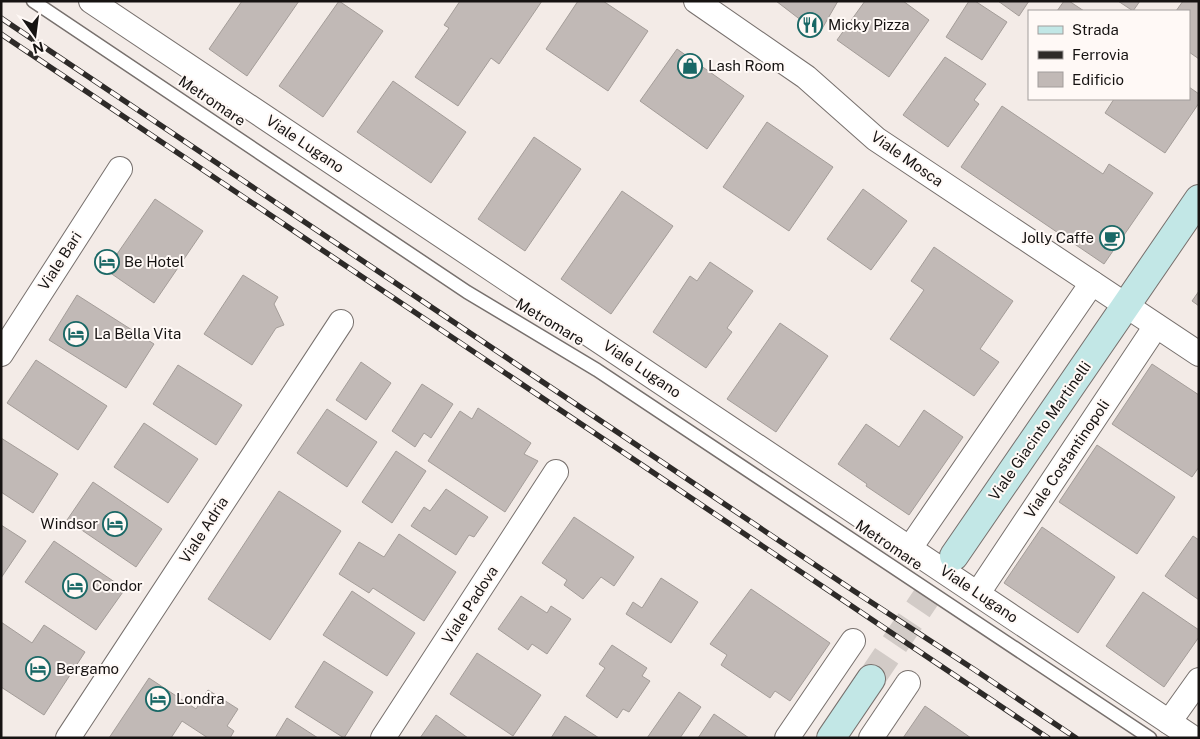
<svg xmlns="http://www.w3.org/2000/svg" width="1200" height="739" font-family="'Public Sans',sans-serif">
<style>
.building{fill:#c1b9b6;stroke:#a49d99}
.lines{fill:none;stroke-linecap:round;stroke-linejoin:round}
.secondary-tunnel{stroke:#d2cbc7;stroke-width:28;stroke-dasharray:28 14;stroke-linecap:butt}
.lane-casing{stroke:#77706d;stroke-width:15}
.street-casing{stroke:#77706d;stroke-width:26}
.secondary-casing{stroke:#77706d;stroke-width:30}
.lane{stroke:#fff;stroke-width:12}
.street{stroke:#fff;stroke-width:24}
.secondary{stroke:#c2e7e6;stroke-width:28}
.rail-casing{stroke:#2d2a28;stroke-width:5.5}
.rail{stroke:#fff9f6;stroke-width:4;stroke-dasharray:11;stroke-linecap:butt}
.labels{text-anchor:middle;stroke-width:4;stroke-linejoin:round;paint-order:stroke}
.poi-label{font-size:15px;fill:#161312;stroke:#fff9f6;text-anchor:start}
.street-label{font-size:15px;fill:#161312;stroke:#fff9f6}
</style>
<rect width="100%" height="100%" fill="#f3ebe7"/>
<!-- building -->
<g class="building">
<path d="M 242,1 L 299,1 L 247,76 L 209,49 Z"/>
<path d="M 339,1 L 383,31 L 323,117 L 279,86 Z"/>
<path d="M 460,1 L 542,1 L 499,64 L 491,58 L 458,106 L 415,77 L 449,28 L 444,25 Z"/>
<path d="M 578,1 L 603,1 L 648,31 L 608,91 L 546,49 Z"/>
<path d="M 776,1 L 838,1 L 819,34 Z"/>
<path d="M 865,1 L 903,1 L 929,20 L 889,77 L 837,40 Z"/>
<path d="M 969,1 L 975,1 L 1007,22 L 982,60 L 946,37 Z"/>
<path d="M 998,1 L 1029,1 L 1019,16 Z"/>
<path d="M 1064,1 L 1069,1 L 1084,11 L 1057,11 Z"/>
<path d="M 1118,1 L 1140,1 L 1133,11 Z"/>
<path d="M 1183,1 L 1199,1 L 1199,59 L 1189,52 L 1189,11 L 1176,11 Z"/>
<path d="M 677,49 L 744,96 L 707,149 L 640,101 Z"/>
<path d="M 945,57 L 986,84 L 974,100 L 979,104 L 948,147 L 903,115 Z"/>
<path d="M 393,81 L 466,132 L 431,183 L 357,132 Z"/>
<path d="M 1189,87 L 1199,94 L 1199,103 L 1165,153 L 1105,113 L 1114,99 L 1189,99 Z"/>
<path d="M 1002,106 L 1103,174 L 1109,164 L 1153,193 L 1104,264 L 961,167 Z"/>
<path d="M 767,122 L 833,167 L 789,231 L 723,187 Z"/>
<path d="M 534,137 L 581,169 L 525,251 L 478,219 Z"/>
<path d="M 863,189 L 907,221 L 871,270 L 827,239 Z"/>
<path d="M 622,191 L 673,226 L 611,314 L 561,279 Z"/>
<path d="M 155,199 L 203,231 L 154,303 L 106,270 Z"/>
<path d="M 934,247 L 1013,301 L 980,349 L 999,362 L 974,396 L 890,339 L 924,290 L 911,281 Z"/>
<path d="M 710,262 L 753,291 L 727,328 L 732,332 L 706,368 L 653,332 L 690,276 L 697,281 Z"/>
<path d="M 243,275 L 278,297 L 274,304 L 284,325 L 276,328 L 252,365 L 204,334 Z"/>
<path d="M 1199,291 L 1199,306 L 1192,301 Z"/>
<path d="M 77,295 L 154,344 L 126,388 L 49,340 Z"/>
<path d="M 780,323 L 828,356 L 776,432 L 727,399 Z"/>
<path d="M 36,360 L 107,406 L 78,450 L 7,403 Z"/>
<path d="M 361,362 L 391,383 L 366,420 L 336,400 Z"/>
<path d="M 1152,364 L 1199,395 L 1199,467 L 1192,477 L 1112,424 Z"/>
<path d="M 178,365 L 242,405 L 216,445 L 153,404 Z"/>
<path d="M 422,384 L 453,404 L 431,438 L 424,433 L 415,447 L 392,431 Z"/>
<path d="M 478,408 L 531,443 L 524,454 L 538,461 L 505,512 L 428,461 L 460,411 L 472,419 Z"/>
<path d="M 327,409 L 377,442 L 347,487 L 297,453 Z"/>
<path d="M 924,410 L 963,437 L 909,515 L 866,486 L 867,484 L 838,464 L 866,424 L 899,447 Z"/>
<path d="M 144,423 L 198,459 L 168,503 L 114,467 Z"/>
<path d="M 1,438 L 58,474 L 33,513 L 1,492 Z"/>
<path d="M 1097,445 L 1175,497 L 1137,554 L 1059,502 Z"/>
<path d="M 396,451 L 426,471 L 392,523 L 362,502 Z"/>
<path d="M 93,482 L 162,529 L 136,567 L 67,520 Z"/>
<path d="M 446,489 L 488,517 L 474,537 L 469,535 L 456,555 L 411,526 L 424,507 L 430,511 Z"/>
<path d="M 279,491 L 341,531 L 270,640 L 208,599 Z"/>
<path d="M 574,517 L 634,557 L 614,586 L 601,577 L 583,599 L 564,585 L 567,580 L 542,563 Z"/>
<path d="M 1,525 L 26,541 L 1,578 Z"/>
<path d="M 1042,527 L 1115,577 L 1078,633 L 1004,583 Z"/>
<path d="M 399,534 L 456,572 L 424,621 L 373,588 L 369,593 L 339,574 L 359,542 L 384,557 Z"/>
<path d="M 1193,536 L 1199,540 L 1199,600 L 1165,576 Z"/>
<path d="M 54,541 L 125,589 L 96,630 L 25,582 Z"/>
<path d="M 661,578 L 698,602 L 671,643 L 626,614 L 633,602 L 642,608 Z"/>
<path d="M 751,589 L 830,643 L 790,701 L 775,691 L 770,698 L 721,665 L 727,655 L 710,644 Z"/>
<path d="M 352,591 L 415,633 L 387,676 L 323,635 Z"/>
<path d="M 1143,592 L 1199,630 L 1199,637 L 1164,687 L 1106,646 Z"/>
<path d="M 521,596 L 547,613 L 551,606 L 571,619 L 547,654 L 532,644 L 528,650 L 498,629 Z"/>
<path d="M 1,622 L 32,643 L 44,625 L 85,652 L 44,715 L 1,687 Z"/>
<path d="M 612,645 L 647,668 L 642,676 L 650,681 L 629,712 L 623,709 L 617,718 L 586,696 L 605,668 L 599,664 Z"/>
<path d="M 477,653 L 541,695 L 513,736 L 450,694 Z"/>
<path d="M 324,661 L 373,692 L 344,738 L 295,707 Z"/>
<path d="M 149,678 L 196,709 L 208,690 L 238,709 L 227,726 L 234,731 L 230,738 L 208,738 L 182,721 L 171,738 L 109,738 Z"/>
<path d="M 679,692 L 701,707 L 680,738 L 647,738 Z"/>
<path d="M 925,706 L 971,738 L 903,738 Z"/>
<path d="M 714,714 L 749,738 L 698,738 Z"/>
<path d="M 436,715 L 468,738 L 420,738 Z"/>
<path d="M 565,716 L 599,738 L 551,738 Z"/>
<path d="M 287,718 L 318,738 L 275,738 Z"/>
</g>
<g class="lines">
<!-- secondary-tunnel -->
<path class="secondary-tunnel" d="M 871,679 L 954,556"/>
<defs>
<path id="lane" d="M 33,1 L 467,292 L 597,370 L 1150,738"/>
<g id="street">
<path d="M 91,1 L 1193,738"/>
<path d="M 696,1 L 806,77 L 876,139 L 1199,354"/>
<path d="M 1,354 L 120,169"/>
<path d="M 910,548 L 1092,283"/>
<path d="M 978,593 L 1156,326"/>
<path d="M 1169,722 L 1199,680"/>
<path d="M 68,738 L 341,322"/>
<path d="M 383,738 L 556,472"/>
<path d="M 787,738 L 853,641"/>
<path d="M 871,738 L 908,683"/>
</g>
<g id="secondary">
<path d="M 954,556 L 1199,199"/>
<path d="M 831,738 L 871,679"/>
</g>
</defs>
<!-- lane casing -->
<use href="#lane" class="lane-casing"/>
<!-- street casing -->
<use href="#street" class="street-casing"/>
<!-- secondary casing -->
<use href="#secondary" class="secondary-casing"/>
<!-- lane -->
<use href="#lane" class="lane"/>
<!-- street -->
<use href="#street" class="street"/>
<!-- secondary -->
<use href="#secondary" class="secondary"/>
<defs>
<g id="rail">
<path d="M 1,18 L 854,591 L 975,670 L 1076,738"/>
<path d="M 1,34 L 1048,738"/>
</g>
</defs>
<!-- rail casing -->
<use href="#rail" class="rail-casing"/>
<!-- rail -->
<use href="#rail" class="rail"/>
</g>
<!-- icons -->
<defs>
<symbol id="restaurant-ring" viewBox="-11 -11 22 22"><circle r="9.5" fill="#fff9f6" stroke="#1a6866" stroke-width="1.5"/><path d="M-5-6h1v4h1v-4h1v4h1v-4h1v5L-1.5 .5V6h-2V.5L-5-1ZM5-6V6H3V1.5H1.5Q1.5-4 5-6Z" fill="#1a6866"/></symbol>
<symbol id="shop-ring" viewBox="-11 -11 22 22"><circle r="9.5" fill="#fff9f6" stroke="#1a6866" stroke-width="1.5"/><path d="M-5-2.5h2.3a2.7 3.5 0 0 1 5.4 0H5L5.5 6h-11ZM-1.5-2.5h3a1.5 2.3 0 0 0-3 0Z" fill="#1a6866"/></symbol>
<symbol id="cafe-ring" viewBox="-11 -11 22 22"><circle r="9.5" fill="#fff9f6" stroke="#1a6866" stroke-width="1.5"/><path d="M-5.5-4.5H6V0H3Q3 3.5 0 3.5H-2.5Q-5.5 3.5-5.5 0ZM3-3.2v2h1.7v-2ZM-6 4.5H4V6H-6Z" fill="#1a6866"/></symbol>
<symbol id="hotel-ring" viewBox="-11 -11 22 22"><circle r="9.5" fill="#fff9f6" stroke="#1a6866" stroke-width="1.5"/><path d="M-6-4.5h1.5V1H6V5H4.5V3h-9V5H-6ZM-4 0a1.8 1.8 0 1 1 3.6 0ZM.5 0V-2.5h3Q6-2.5 6 0Z" fill="#1a6866"/></symbol>
</defs>
<g fill-rule="evenodd">
<use href="#restaurant-ring" x="796" y="11" width="28" height="28"/>
<use href="#shop-ring" x="676" y="52" width="28" height="28"/>
<use href="#cafe-ring" x="1098" y="224" width="28" height="28"/>
<use href="#hotel-ring" x="93" y="248" width="28" height="28"/>
<use href="#hotel-ring" x="62" y="320" width="28" height="28"/>
<use href="#hotel-ring" x="101" y="510" width="28" height="28"/>
<use href="#hotel-ring" x="61" y="572" width="28" height="28"/>
<use href="#hotel-ring" x="24" y="655" width="28" height="28"/>
<use href="#hotel-ring" x="144" y="685" width="28" height="28"/>
</g>
<g class="labels">
<!-- poi labels -->
<g class="poi-label">
<text x="828" y="30">Micky Pizza</text>
<text x="708" y="71">Lash Room</text>
<text x="1094" y="243" text-anchor="end">Jolly Caffe</text>
<text x="124" y="267">Be Hotel</text>
<text x="94" y="339">La Bella Vita</text>
<text x="98" y="529" text-anchor="end">Windsor</text>
<text x="92" y="591">Condor</text>
<text x="56" y="674">Bergamo</text>
<text x="176" y="704">Londra</text>
</g>
<!-- street labels -->
<g class="street-label">
<text transform="translate(212 101) rotate(34)" y="5">Metromare</text>
<text transform="translate(305 144) rotate(34)" y="5">Viale Lugano</text>
<text transform="translate(907 159) rotate(35)" y="5">Viale Mosca</text>
<text transform="translate(60 261) rotate(-57)" y="5">Viale Bari</text>
<text transform="translate(550 322) rotate(31)" y="5">Metromare</text>
<text transform="translate(642 369) rotate(34)" y="5">Viale Lugano</text>
<text transform="translate(1040 431) rotate(-55)" y="5">Viale Giacinto Martinelli</text>
<text transform="translate(1067 459) rotate(-56)" y="5">Viale Costantinopoli</text>
<text transform="translate(204 530) rotate(-57)" y="5">Viale Adria</text>
<text transform="translate(889 545) rotate(34)" y="5">Metromare</text>
<text transform="translate(979 594) rotate(34)" y="5">Viale Lugano</text>
<text transform="translate(470 605) rotate(-57)" y="5">Viale Padova</text>
</g>
</g>
<!-- border -->
<rect width="1200" height="739" fill="none" stroke="#161312" stroke-width="5"/>
<!-- legend -->
<rect x="1028" y="10" width="162" height="90" fill="#fff9f6" stroke="#a29d9b"/>
<rect x="1038" y="26" width="25" height="8" fill="#c2e7e6" stroke="#a29d9b"/>
<text x="1072" y="35" font-size="15" fill="#161312">Strada</text>
<rect x="1038" y="51" width="25" height="8" fill="#2d2a28" stroke="#a29d9b"/>
<text x="1072" y="60" font-size="15" fill="#161312">Ferrovia</text>
<rect x="1038" y="72" width="25" height="15" fill="#c1b9b6" stroke="#a29d9b"/>
<text x="1072" y="85" font-size="15" fill="#161312">Edificio</text>
<!-- north arrow -->
<g transform="translate(35 35) rotate(166)" stroke="#fff9f6" stroke-width="4" paint-order="stroke">
<path d="M0-4L9 19L0 12L-9 19Z" fill="#161312"/>
<text y="-8" font-size="14" font-weight="bold" text-anchor="middle" fill="#161312">N</text>
</g>
</svg>
